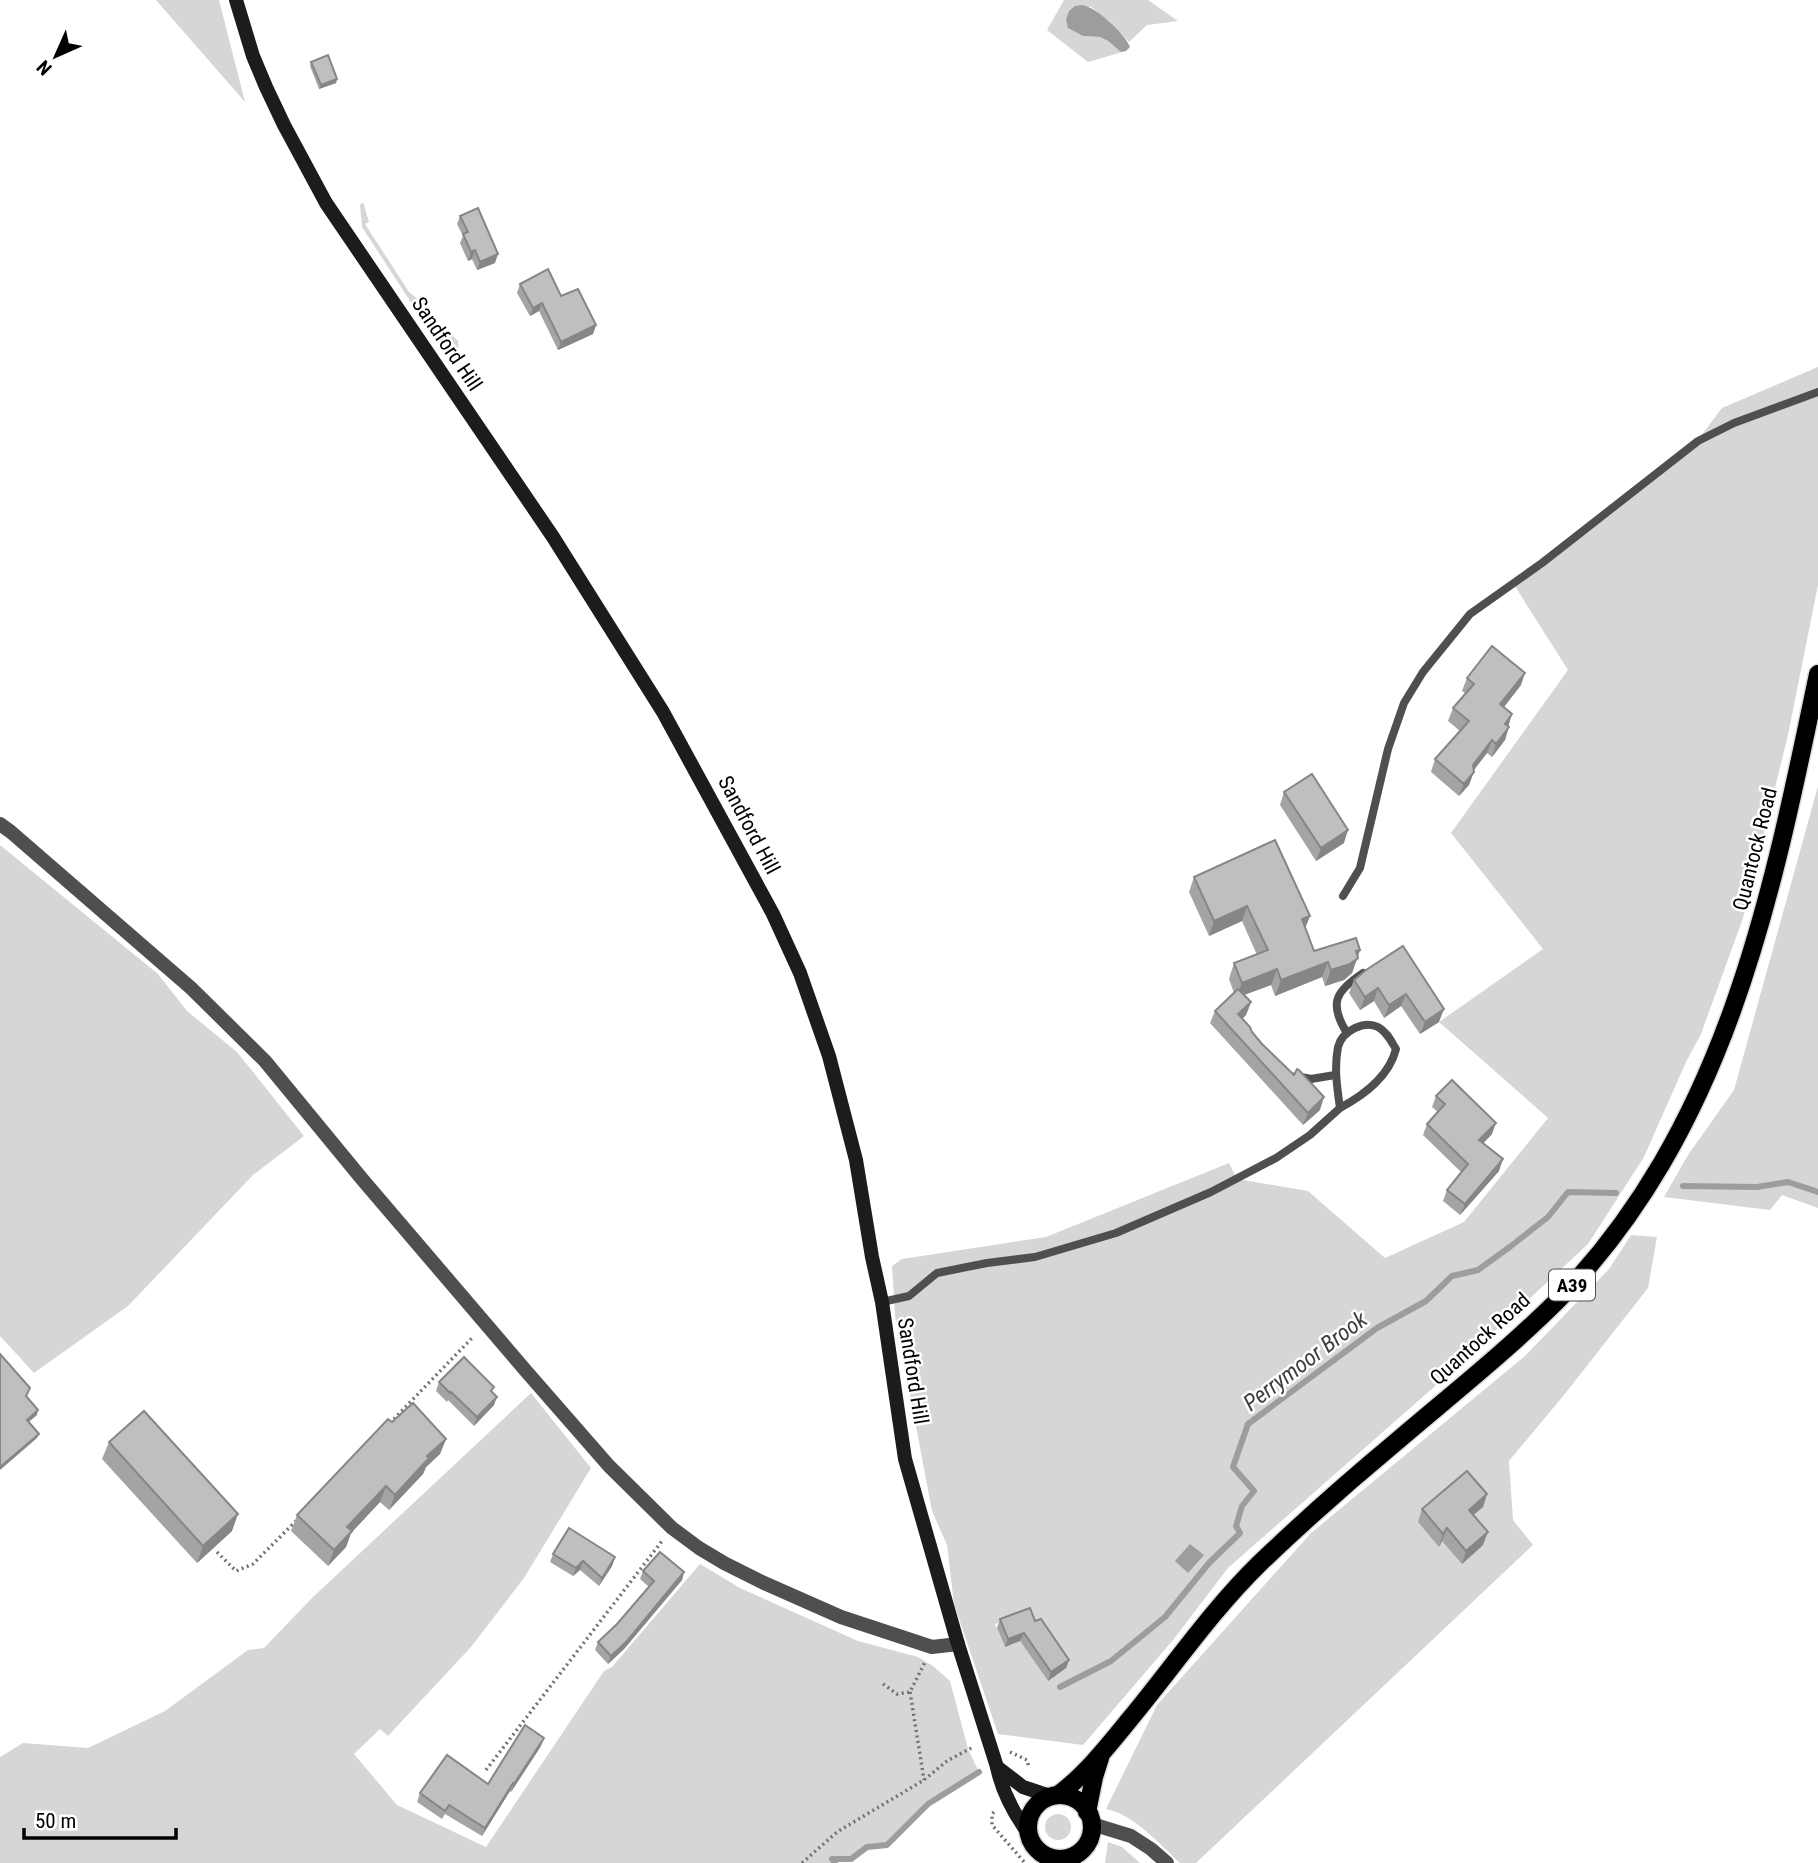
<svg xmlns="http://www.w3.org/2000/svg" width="1818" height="1863" font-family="'Roboto Condensed',sans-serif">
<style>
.green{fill:#d6d6d6;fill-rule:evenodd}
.water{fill:#9d9d9d}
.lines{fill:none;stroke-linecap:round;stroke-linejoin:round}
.stream{stroke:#9d9d9d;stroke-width:6}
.primary-casing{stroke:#dbdbdb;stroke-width:21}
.path{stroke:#717171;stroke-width:3.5;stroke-dasharray:2 3.5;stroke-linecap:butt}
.lane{stroke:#4f4f4f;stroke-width:8}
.street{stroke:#4f4f4f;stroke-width:14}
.secondary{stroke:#1c1c1c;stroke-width:14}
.primary{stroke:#000;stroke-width:18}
.wall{fill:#a4a4a4}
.shaded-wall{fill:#868686}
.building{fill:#bfbfbf;stroke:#868686;stroke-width:2}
.labels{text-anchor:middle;stroke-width:5;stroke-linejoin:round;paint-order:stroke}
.shield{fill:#fff;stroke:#4c4c4c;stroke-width:2}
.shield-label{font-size:19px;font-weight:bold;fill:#000}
.street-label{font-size:21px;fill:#000;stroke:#fff}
.water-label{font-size:23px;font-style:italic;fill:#3e3e3e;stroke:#fff}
</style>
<rect width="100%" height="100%" fill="#fff"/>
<!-- green -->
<g class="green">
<path d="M 156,0 L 219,0 L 245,102 Z"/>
<path d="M 1064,0 L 1148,0 L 1178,21 L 1147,25 L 1129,42 L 1112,23 L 1090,6 L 1068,28 L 1083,36 L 1100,37 L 1108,41 L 1121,52 L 1126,51 L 1088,62 L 1047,30 Z"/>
<path d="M 363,202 L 369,222 L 365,224 L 409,292 L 426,306 L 439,321 L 431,324 L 425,324 L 362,227 L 360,205 Z"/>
<path d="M 447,330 L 458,341 L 459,354 L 444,354 L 439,347 L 439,336 Z"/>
<path d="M 1818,367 L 1818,585 L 1788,735 L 1743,918 L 1701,1034 L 1686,1062 L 1644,1157 L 1588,1244 L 1450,1373 L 1228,1568 L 1173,1640 L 1083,1745 L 998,1734 L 954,1604 L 947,1545 L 932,1511 L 895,1315 L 892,1266 L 902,1259 L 1046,1237 L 1229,1163 L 1237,1179 L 1308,1191 L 1385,1258 L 1464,1222 L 1548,1118 L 1439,1022 L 1543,949 L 1451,833 L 1568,670 L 1513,583 L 1697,441 L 1722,408 ZM 1026,1616 L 1048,1681 L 1020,1641 L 1005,1647 L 995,1624 Z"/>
<path d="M 1818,786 L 1818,1208 L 1782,1195 L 1770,1210 L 1664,1197 L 1688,1155 L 1734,1090 Z"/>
<path d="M 0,845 L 158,974 L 187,1011 L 237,1052 L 304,1136 L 253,1175 L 128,1306 L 34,1373 L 0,1336 Z"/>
<path d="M 1631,1235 L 1657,1237 L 1648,1288 L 1564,1395 L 1509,1461 L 1513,1520 L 1533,1545 L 1196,1863 L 1180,1863 C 1158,1843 1135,1815 1106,1809 L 1157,1705 L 1311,1533 L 1525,1356 L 1609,1269 Z"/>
<path d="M 531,1393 L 591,1468 L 524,1578 L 471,1647 L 388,1736 L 380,1729 L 354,1754 L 397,1805 L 486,1847 L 604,1671 L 612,1667 L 700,1564 L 740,1588 L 858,1641 L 918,1657 L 933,1666 L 950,1681 L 968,1749 L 979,1772 L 928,1804 L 887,1845 L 867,1847 L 851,1859 L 833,1860 L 835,1863 L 0,1863 L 0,1757 L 23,1743 L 88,1748 L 165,1711 L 248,1650 L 264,1648 L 312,1598 Z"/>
<circle cx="1058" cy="1827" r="13"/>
<path d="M 1108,1842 L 1122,1847 L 1140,1863 L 1105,1863 Z"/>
</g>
<!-- water -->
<g class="water">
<path d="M 1082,5 C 1096,7 1124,32 1130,47 L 1126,51 L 1121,52 L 1108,41 L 1100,37 L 1083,36 L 1068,28 L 1066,19 L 1069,11 L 1075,6 Z"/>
<path d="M 1190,1544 L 1204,1555 L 1188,1573 L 1175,1561 Z"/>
</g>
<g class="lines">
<!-- stream -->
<g class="stream">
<path d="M 1683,1186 L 1757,1187 L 1788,1182 L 1818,1192"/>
<path d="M 1060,1687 L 1111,1661 L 1165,1617 L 1209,1563 L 1240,1533 L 1236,1526 L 1242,1506 L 1254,1491 L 1233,1467 L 1248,1424 L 1377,1328 L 1426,1301 L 1452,1276 L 1478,1270 L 1511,1246 L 1548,1217 L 1568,1192 L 1616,1193"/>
<path d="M 835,1863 L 832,1859 L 851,1859 L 867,1847 L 887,1845 L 928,1804 L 979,1772"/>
</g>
<defs>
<g id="primary">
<path d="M 1058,1795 C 1086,1774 1108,1746 1130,1719 C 1173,1667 1211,1611 1260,1563 C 1304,1521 1349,1481 1396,1442 C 1451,1395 1508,1350 1559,1299 C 1726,1127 1771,900 1818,674"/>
<circle cx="1060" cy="1827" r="32"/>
<path d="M 1087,1812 L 1094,1777 L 1100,1758"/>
</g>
</defs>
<!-- primary casing -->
<use href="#primary" class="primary-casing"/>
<!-- path -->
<g class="path">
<path d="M 390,1423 L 474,1336"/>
<path d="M 217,1552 L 236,1571 L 253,1564 L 297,1520"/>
<path d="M 883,1684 L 897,1694 L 910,1692 L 925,1662"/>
<path d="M 910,1692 L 924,1780"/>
<path d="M 1010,1752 L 1027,1760 L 1029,1768"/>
<path d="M 486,1770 L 662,1541"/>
<path d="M 994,1812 L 992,1814 L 992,1825 L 1025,1863"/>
<path d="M 802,1863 L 837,1832 L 924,1780 L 947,1761 L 973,1747"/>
</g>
<!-- lane -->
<g class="lane">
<path d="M 1343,896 L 1360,868 L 1388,749 L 1404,703 L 1423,672 L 1470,614 L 1542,563 L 1698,441 L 1734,423 L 1818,392"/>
<path d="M 1347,1033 C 1328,1003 1336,991 1363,973"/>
<path d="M 1296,1076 L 1311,1079 L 1335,1075"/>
<path d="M 882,1302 L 909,1296 L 937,1273 L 987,1263 L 1035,1257 L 1116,1233 L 1211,1192 L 1276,1158 L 1310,1135 L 1340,1108 C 1337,1087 1334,1068 1338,1047 C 1342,1031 1364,1020 1378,1027 C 1387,1032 1391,1041 1396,1049 C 1389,1077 1364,1095 1340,1108"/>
</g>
<!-- street -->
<g class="street">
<path d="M 0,824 L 11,832 L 191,988 L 265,1061 L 362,1179 L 526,1371 L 609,1466 L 672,1528 L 699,1548 L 724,1563 L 764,1583 L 841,1617 L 932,1647 L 958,1644"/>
<path d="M 1092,1824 L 1131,1836 L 1151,1849 L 1167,1863"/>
</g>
<!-- secondary -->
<g class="secondary">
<path d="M 236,0 L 253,56 L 266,87 L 284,125 L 326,203 L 553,537 L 663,712 L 773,914 L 800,973 L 829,1056 L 856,1160 L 872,1257 L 882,1302 L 905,1459 L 958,1644 L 997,1767 C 1002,1792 1013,1812 1028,1833"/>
<path d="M 997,1767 L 1023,1787 L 1050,1796"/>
</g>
<!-- primary -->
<use href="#primary" class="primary"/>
</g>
<!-- wall -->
<g class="wall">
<path d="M 311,62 L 337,79 L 336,83 L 319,89 L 310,66 Z"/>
<path d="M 460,216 L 495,263 L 477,270 L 472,259 L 468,261 L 460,243 L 463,236 L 457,224 Z"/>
<path d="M 520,284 L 561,296 L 596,325 L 593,334 L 558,350 L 539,311 L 530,316 L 517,293 Z"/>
<path d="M 1467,678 L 1521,685 L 1504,707 L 1508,726 L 1505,740 L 1492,757 L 1487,753 L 1473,770 L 1469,785 L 1459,796 L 1431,772 L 1435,759 L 1460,731 L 1448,721 L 1453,708 L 1465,693 L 1462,691 Z"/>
<path d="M 1284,792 L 1344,843 L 1316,861 L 1280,805 Z"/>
<path d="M 1194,877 L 1310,916 L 1305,928 L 1314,951 L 1360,950 L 1352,973 L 1344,980 L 1325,986 L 1322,977 L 1275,996 L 1271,985 L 1244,995 L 1251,1002 L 1246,1015 L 1243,1018 L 1252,1032 L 1320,1110 L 1303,1125 L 1210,1023 L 1215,1011 L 1234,993 L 1229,979 L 1234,963 L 1257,955 L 1242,921 L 1209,936 L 1189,892 Z"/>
<path d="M 1403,946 L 1439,1022 L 1420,1034 L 1401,1006 L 1384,1018 L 1374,1001 L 1360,1010 L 1349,993 L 1354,980 Z"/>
<path d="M 1436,1096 L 1492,1134 L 1483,1143 L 1499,1171 L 1460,1215 L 1443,1201 L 1447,1190 L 1461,1172 L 1423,1135 L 1427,1124 L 1438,1112 L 1432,1107 Z"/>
<path d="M 439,1382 L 492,1392 L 494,1405 L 474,1426 L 448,1400 L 447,1402 L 436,1391 Z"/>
<path d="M 392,1422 L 446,1439 L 440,1454 L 426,1467 L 423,1474 L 389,1510 L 380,1502 L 351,1533 L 346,1547 L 328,1566 L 291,1531 L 297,1515 Z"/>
<path d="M 109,1442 L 232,1531 L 197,1563 L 102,1459 Z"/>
<path d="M 1487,1494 L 1483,1507 L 1473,1515 L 1483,1545 L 1462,1564 L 1442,1541 L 1439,1547 L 1418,1522 L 1422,1509 Z"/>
<path d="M 553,1554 L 615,1557 L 612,1566 L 599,1586 L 580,1570 L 573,1576 L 550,1562 Z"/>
<path d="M 643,1571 L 684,1572 L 682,1580 L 624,1649 L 608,1664 L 595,1650 L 598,1642 L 617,1624 L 649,1587 L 640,1579 Z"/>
<path d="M 1000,1619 L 1035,1621 L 1069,1660 L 1066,1668 L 1048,1681 L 1020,1641 L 1005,1647 L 997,1628 Z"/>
<path d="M 541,1746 L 511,1792 L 510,1791 L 482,1836 L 445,1814 L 442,1819 L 417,1802 L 420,1793 L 488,1784 Z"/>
</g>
<!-- shaded-wall -->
<g class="shaded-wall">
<path d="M 337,79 L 336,83 L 319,89 L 321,85 Z"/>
<path d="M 475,250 L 472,259 L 468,261 L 471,252 Z"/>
<path d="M 498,254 L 495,263 L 477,270 L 480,262 Z"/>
<path d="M 542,303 L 539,311 L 530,316 L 533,308 Z"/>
<path d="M 596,325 L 593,334 L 558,350 L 561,342 Z"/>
<path d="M 1525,673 L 1521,685 L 1496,717 L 1500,704 Z"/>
<path d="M 1512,714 L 1508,727 L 1505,724 Z"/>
<path d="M 1509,727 L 1505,740 L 1492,757 L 1496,744 Z"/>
<path d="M 1492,740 L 1487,753 L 1468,778 L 1473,765 Z"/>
<path d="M 1474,772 L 1469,785 L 1459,796 L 1464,784 Z"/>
<path d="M 1348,830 L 1344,843 L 1316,861 L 1321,848 Z"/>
<path d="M 1247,906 L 1242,921 L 1209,936 L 1214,921 Z"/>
<path d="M 1310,916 L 1304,931 L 1302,919 Z"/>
<path d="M 1360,950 L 1352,973 L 1344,980 L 1325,986 L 1331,970 L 1356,951 Z"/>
<path d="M 1328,962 L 1322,977 L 1275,996 L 1281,980 Z"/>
<path d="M 1277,969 L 1271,985 L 1236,998 L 1242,983 Z"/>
<path d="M 1378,988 L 1374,1001 L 1360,1010 L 1365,997 Z"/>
<path d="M 1406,994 L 1401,1006 L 1384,1018 L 1389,1005 Z"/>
<path d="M 1251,1002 L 1246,1015 L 1234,1026 L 1238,1014 Z"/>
<path d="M 1444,1009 L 1439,1022 L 1420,1034 L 1425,1022 Z"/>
<path d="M 1324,1097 L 1320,1110 L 1303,1125 L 1308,1113 Z"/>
<path d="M 1496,1123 L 1492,1134 L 1475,1152 L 1479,1140 Z"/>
<path d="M 1503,1159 L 1499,1171 L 1460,1215 L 1465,1204 Z"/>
<path d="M 497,1397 L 494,1405 L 474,1426 L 477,1417 Z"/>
<path d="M 38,1410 L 37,1415 L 25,1425 L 27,1420 Z"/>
<path d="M 39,1434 L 37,1438 L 0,1470 L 0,1467 Z"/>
<path d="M 446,1439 L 440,1454 L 426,1467 L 423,1474 L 389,1510 L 395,1495 L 427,1456 Z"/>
<path d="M 386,1486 L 380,1502 L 351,1533 L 346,1547 L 328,1566 L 334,1550 L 347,1527 Z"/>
<path d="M 1487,1494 L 1483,1507 L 1464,1523 L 1469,1510 Z"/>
<path d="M 238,1514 L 232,1531 L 197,1563 L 203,1546 Z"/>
<path d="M 1447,1528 L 1442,1541 L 1439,1547 L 1443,1534 Z"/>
<path d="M 1488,1532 L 1483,1545 L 1462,1564 L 1466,1551 Z"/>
<path d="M 615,1557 L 612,1566 L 599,1586 L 602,1578 Z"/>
<path d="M 583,1561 L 580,1570 L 573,1576 L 576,1568 Z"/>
<path d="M 684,1572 L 682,1580 L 624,1649 L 608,1664 L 611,1656 Z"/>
<path d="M 1024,1633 L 1020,1641 L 1005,1647 L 1008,1639 Z"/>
<path d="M 1069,1660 L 1066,1668 L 1048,1681 L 1051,1672 Z"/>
<path d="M 544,1738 L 541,1746 L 511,1792 L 514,1784 Z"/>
<path d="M 513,1783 L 510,1791 L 482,1836 L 485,1828 Z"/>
</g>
<!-- building -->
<g class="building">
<path d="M 328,55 L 337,79 L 321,85 L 311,62 Z"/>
<path d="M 478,208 L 498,254 L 480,262 L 475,250 L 471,252 L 463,234 L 468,232 L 460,216 Z"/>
<path d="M 548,269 L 561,296 L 578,289 L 596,325 L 561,342 L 542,303 L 533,308 L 520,284 Z"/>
<path d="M 1492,646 L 1525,673 L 1500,704 L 1512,714 L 1505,724 L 1509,727 L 1496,744 L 1492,740 L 1473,765 L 1474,772 L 1464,784 L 1435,759 L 1469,721 L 1453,708 L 1474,684 L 1467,678 Z"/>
<path d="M 1312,774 L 1348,830 L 1321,848 L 1284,792 Z"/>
<path d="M 1275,840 L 1310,916 L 1302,919 L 1314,951 L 1356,938 L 1360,950 L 1356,951 L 1358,958 L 1350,964 L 1331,970 L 1328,962 L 1281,980 L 1277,969 L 1242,983 L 1234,963 L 1268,950 L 1247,906 L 1214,921 L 1194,877 Z"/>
<path d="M 1403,946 L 1444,1009 L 1425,1022 L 1406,994 L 1389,1005 L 1378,988 L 1365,997 L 1354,980 L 1366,970 Z"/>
<path d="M 1238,989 L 1251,1002 L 1238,1014 L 1250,1027 L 1252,1032 L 1262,1044 L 1294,1075 L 1297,1069 L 1299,1070 L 1324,1097 L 1308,1113 L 1215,1011 Z"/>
<path d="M 1452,1080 L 1496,1123 L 1479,1140 L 1503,1159 L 1465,1204 L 1447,1190 L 1468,1164 L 1427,1124 L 1445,1104 L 1436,1096 Z"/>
<path d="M 0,1354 L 30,1388 L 26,1396 L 38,1410 L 27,1420 L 39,1434 L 0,1467 Z"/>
<path d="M 464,1357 L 494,1387 L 491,1391 L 497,1397 L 477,1417 L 451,1392 L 450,1393 L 439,1382 Z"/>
<path d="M 413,1403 L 446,1439 L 427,1456 L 429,1458 L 395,1495 L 386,1486 L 347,1527 L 352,1531 L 334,1550 L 297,1515 L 388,1419 L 392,1422 Z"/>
<path d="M 144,1411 L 238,1514 L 203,1546 L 109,1442 Z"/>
<path d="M 1467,1471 L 1487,1494 L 1469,1510 L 1488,1532 L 1466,1551 L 1447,1528 L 1443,1534 L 1422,1509 Z"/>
<path d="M 569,1528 L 615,1557 L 602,1578 L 583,1561 L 576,1568 L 553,1554 Z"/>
<path d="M 660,1552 L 684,1572 L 627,1641 L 611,1656 L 598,1642 L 617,1624 L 654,1581 L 643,1571 Z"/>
<path d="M 1030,1608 L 1035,1621 L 1041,1619 L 1069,1660 L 1051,1672 L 1024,1633 L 1008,1639 L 1000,1619 Z"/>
<path d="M 525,1725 L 544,1738 L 514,1784 L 513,1783 L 485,1828 L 449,1805 L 445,1811 L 420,1793 L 447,1755 L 488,1784 Z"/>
</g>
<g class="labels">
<!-- shield labels -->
<rect class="shield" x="1549" y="1269.5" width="46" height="31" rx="5"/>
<g class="shield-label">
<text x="1572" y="1292">A39</text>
</g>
<!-- street labels -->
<g class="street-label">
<text transform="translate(447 344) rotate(56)" y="7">Sandford Hill</text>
<text transform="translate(749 825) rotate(62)" y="7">Sandford Hill</text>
<text transform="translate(1755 849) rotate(-76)" y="7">Quantock Road</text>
<text transform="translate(1480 1339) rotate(-42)" y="7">Quantock Road</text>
<text transform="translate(913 1371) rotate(81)" y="7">Sandford Hill</text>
</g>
<!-- water labels -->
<g class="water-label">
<text transform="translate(1305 1361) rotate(-37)" y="8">Perrymoor Brook</text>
</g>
</g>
<!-- north arrow -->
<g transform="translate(56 56) rotate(225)" stroke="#ffffff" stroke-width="5" paint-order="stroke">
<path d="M0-5L12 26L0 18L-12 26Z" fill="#000000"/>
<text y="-10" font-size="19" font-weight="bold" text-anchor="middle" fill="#000000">N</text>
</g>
<!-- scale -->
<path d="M24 1828v10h152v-10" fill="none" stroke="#000000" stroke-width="3.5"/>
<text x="35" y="1828" font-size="21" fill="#000000" stroke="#ffffff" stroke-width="5" paint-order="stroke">50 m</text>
</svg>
